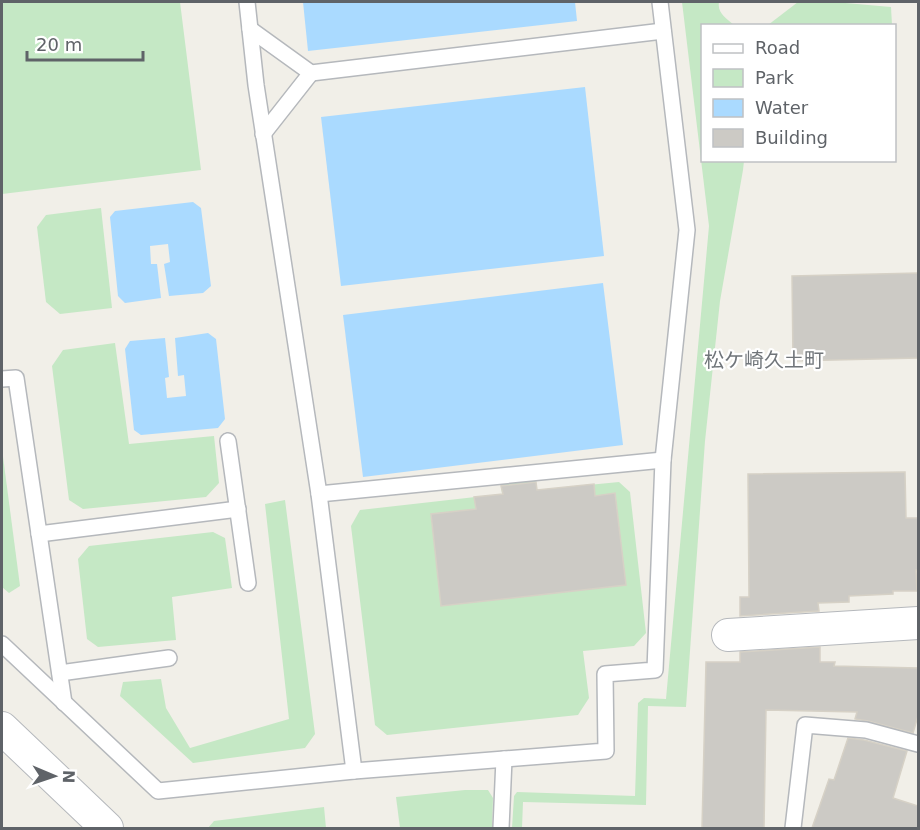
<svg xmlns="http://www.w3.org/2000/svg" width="920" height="830" font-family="'DejaVu Sans','Noto Sans JP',sans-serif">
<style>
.green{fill:#c5e8c5}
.water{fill:#aadaff}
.building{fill:#cccac5;stroke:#d6d1c6;stroke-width:1.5}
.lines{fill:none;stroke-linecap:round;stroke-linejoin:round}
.service-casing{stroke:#b5b8bc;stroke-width:18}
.minor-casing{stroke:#b5b8bc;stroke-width:34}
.service{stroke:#fff;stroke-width:15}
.minor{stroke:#fff;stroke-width:32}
.labels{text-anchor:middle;stroke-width:4.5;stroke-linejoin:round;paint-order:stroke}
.neighbourhood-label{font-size:20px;fill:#70757a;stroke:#fff}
</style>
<rect width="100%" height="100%" fill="#f1efe8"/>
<!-- green -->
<g class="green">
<path d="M 2,2 L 180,2 L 201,170 L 2,194 Z"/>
<path d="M 682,2 L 719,2 C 717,13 726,18 734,25 L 702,26 L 702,160 L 744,161 L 743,170 L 720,301 L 705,441 L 686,707 L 648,706 L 646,805 L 523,802 L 522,828 L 512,828 L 514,796 L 517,792 L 635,796 L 638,703 L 644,698 L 666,699 L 709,226 Z"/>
<path d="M 798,2 L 834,2 L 891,7 L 892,25 L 768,25 Z"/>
<path d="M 101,208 L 112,308 L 60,314 L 46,302 L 37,227 L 46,215 Z"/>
<path d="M 115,343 L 129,444 L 214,436 L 219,483 L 206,497 L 83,509 L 69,500 L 52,366 L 63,350 Z"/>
<path d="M 2,449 L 20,586 L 9,593 L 2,587 Z"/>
<path d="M 535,479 L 537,490 L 619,482 L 630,492 L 646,633 L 634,646 L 583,651 L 589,698 L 578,715 L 387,735 L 375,725 L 351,526 L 360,510 L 502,494 L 501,483 Z"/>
<path d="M 285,500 L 315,734 L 305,748 L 193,763 L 120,696 L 123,682 L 161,679 L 166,708 L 190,748 L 289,719 L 265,504 Z"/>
<path d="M 213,532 L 225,538 L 232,588 L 172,597 L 176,640 L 98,647 L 87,639 L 78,559 L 89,546 Z"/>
<path d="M 465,790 L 488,790 L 493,798 L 492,828 L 400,828 L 396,797 Z"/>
<path d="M 324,807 L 326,828 L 208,828 L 214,821 Z"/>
</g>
<!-- water -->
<g class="water">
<path d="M 303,2 L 575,2 L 577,21 L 308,51 Z"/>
<path d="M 585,87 L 604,256 L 341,286 L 321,117 Z"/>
<path d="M 193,202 L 201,208 L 211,286 L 203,293 L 169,296 L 164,264 L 170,262 L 168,244 L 150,246 L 151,264 L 157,264 L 161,298 L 125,303 L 118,296 L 110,217 L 115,211 Z"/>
<path d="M 603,283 L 623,445 L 363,477 L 343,315 Z"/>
<path d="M 208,333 L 216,339 L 225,419 L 218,428 L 141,435 L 134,430 L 125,349 L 130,341 L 165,338 L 169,377 L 165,378 L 167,398 L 186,396 L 184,375 L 178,376 L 175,338 Z"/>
</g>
<!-- building -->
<g class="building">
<path d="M 918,273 L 918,358 L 793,361 L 792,276 Z"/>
<path d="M 905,472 L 906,518 L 918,518 L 918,570 L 916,570 L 917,591 L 893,591 L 893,594 L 849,596 L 849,602 L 818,603 L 819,611 L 740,616 L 740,597 L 749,597 L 748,474 Z"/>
<path d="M 536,482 L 537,490 L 594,484 L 595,496 L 615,493 L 626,585 L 441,606 L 431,514 L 476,509 L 474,497 L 503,494 L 501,486 Z"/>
<path d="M 820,647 L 820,662 L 835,662 L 834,666 L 918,668 L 918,716 L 913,733 L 868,721 L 855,719 L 857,712 L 766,710 L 764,828 L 702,828 L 706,662 L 740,662 L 740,652 Z"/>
<path d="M 848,738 L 864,740 L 907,751 L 893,798 L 918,806 L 918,828 L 812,828 L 829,779 L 834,780 Z"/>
</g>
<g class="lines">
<defs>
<g id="service">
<path d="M 247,2 L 256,85 L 319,494 L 354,771"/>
<path d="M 250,29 L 311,73 L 663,31"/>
<path d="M 263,134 L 311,73"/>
<path d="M 2,379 L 16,378 L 64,703"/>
<path d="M 228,441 L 248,583"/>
<path d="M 319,494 L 663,460"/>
<path d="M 39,534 L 238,509"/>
<path d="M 2,644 L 158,791 L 354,771 L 606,751 L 605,674 L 655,670 L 663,460 L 687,230 L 660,2"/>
<path d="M 60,673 L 169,658"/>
<path d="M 501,828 L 504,759"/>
<path d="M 793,828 L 805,725 L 866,730 L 918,744"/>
</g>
<g id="minor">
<path d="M 728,635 L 918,623"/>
<path d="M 2,728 L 107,828"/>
</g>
</defs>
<!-- service casing -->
<use href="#service" class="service-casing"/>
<!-- minor casing -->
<use href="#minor" class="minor-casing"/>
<!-- service -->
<use href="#service" class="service"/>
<!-- minor -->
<use href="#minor" class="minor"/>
</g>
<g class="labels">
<!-- neighbourhood labels -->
<g class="neighbourhood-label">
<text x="764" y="367">松ケ崎久土町</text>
</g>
</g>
<!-- border -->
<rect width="920" height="830" fill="none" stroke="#5f6368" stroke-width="6"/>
<!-- legend -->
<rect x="701" y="24" width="195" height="138" fill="#ffffff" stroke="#bfc1c3" stroke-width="1.5"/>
<rect x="713" y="44" width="30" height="9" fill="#ffffff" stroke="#bfc1c3" stroke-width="1.5"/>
<text x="755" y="54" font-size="18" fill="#5f6368">Road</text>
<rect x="713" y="69" width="30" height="18" fill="#c5e8c5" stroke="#bfc1c3" stroke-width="1.5"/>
<text x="755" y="84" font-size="18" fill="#5f6368">Park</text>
<rect x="713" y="99" width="30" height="18" fill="#aadaff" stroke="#bfc1c3" stroke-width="1.5"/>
<text x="755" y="114" font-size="18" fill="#5f6368">Water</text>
<rect x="713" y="129" width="30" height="18" fill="#cccac5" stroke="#bfc1c3" stroke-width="1.5"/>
<text x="755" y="144" font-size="18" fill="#5f6368">Building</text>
<!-- north arrow -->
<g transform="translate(54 776) rotate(92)" stroke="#ffffff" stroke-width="4.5" paint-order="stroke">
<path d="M0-4.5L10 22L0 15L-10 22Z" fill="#5f6368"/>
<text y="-9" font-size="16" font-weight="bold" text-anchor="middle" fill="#5f6368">N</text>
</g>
<!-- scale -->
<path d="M27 51v9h116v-9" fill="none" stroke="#5f6368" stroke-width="3"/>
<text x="36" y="51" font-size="18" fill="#5f6368" stroke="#ffffff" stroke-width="4.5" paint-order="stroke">20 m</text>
</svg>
